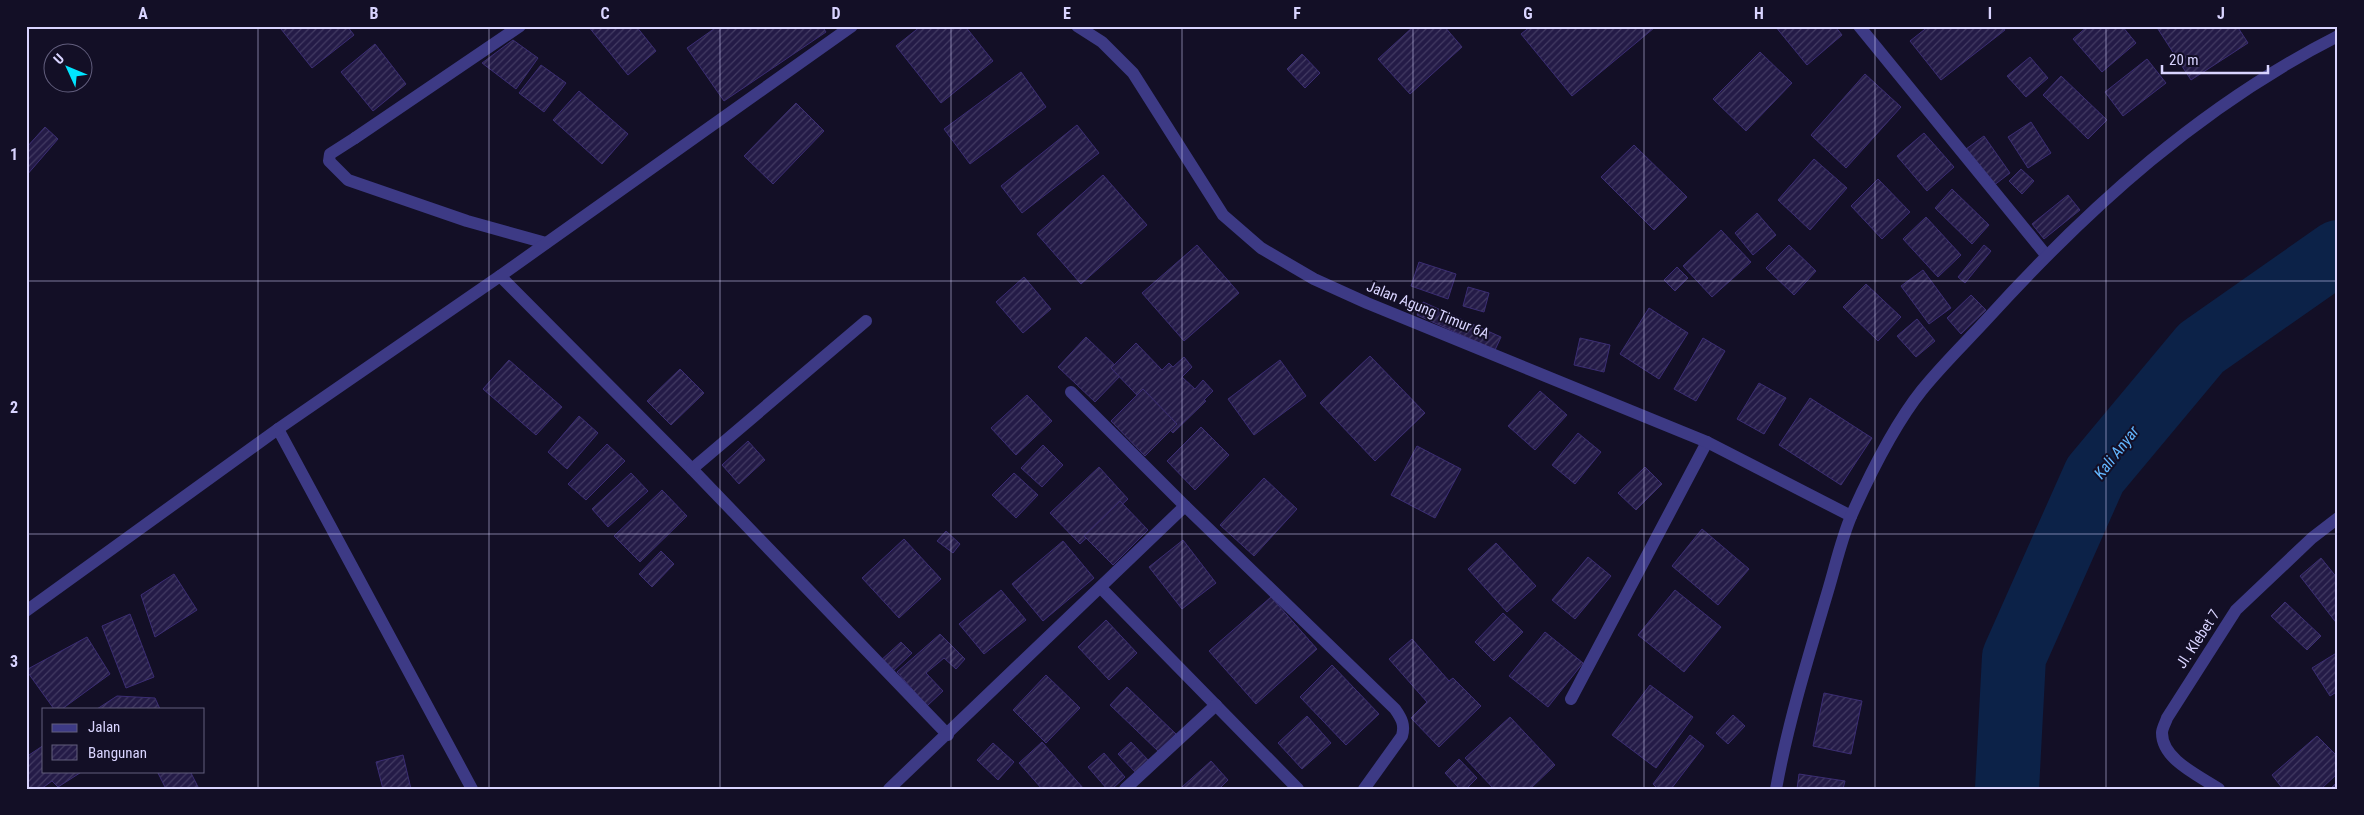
<svg xmlns="http://www.w3.org/2000/svg" width="2364" height="815" font-family="'Roboto Condensed',sans-serif">
<style>
.lines{fill:none;stroke-linecap:round;stroke-linejoin:round}
.river{stroke:#0c2248;stroke-width:64}
.building{fill:url(#building-hatch);stroke:#3b2d73}
.service{stroke:#3d3a85;stroke-width:12}
.minor{stroke:#3d3a85;stroke-width:12}
.tertiary{stroke:#3d3a85;stroke-width:12}
.grid{fill:none;stroke:#d9d4ff;stroke-width:1;stroke-opacity:0.55}
.labels{text-anchor:middle;stroke-width:4;stroke-linejoin:round;paint-order:stroke}
.street-label{font-size:15px;fill:#d9d4ff;stroke:#130f26}
.water-label{font-size:16px;font-style:italic;fill:#62b6ff;stroke:#130f26}
.neatline{fill:none;stroke:#d9d4ff;stroke-width:2}
.grid-label{font-size:16px;text-anchor:middle;font-weight:bold;fill:#d9d4ff}
</style>
<defs>
<pattern id="building-hatch" width="6" height="6" patternUnits="userSpaceOnUse" patternTransform="scale(1.25)"><rect width="6" height="6" fill="#241b47"/><path d="M-1 1l2-2M0 6l6-6M5 7l2-2" fill="none" stroke="#433b63"/></pattern>
</defs>
<rect width="100%" height="100%" fill="#130f26"/>
<g class="lines">
<!-- river -->
<path class="river" d="M 2007,789 L 2014,657 L 2095,475 L 2201,348 L 2338,252"/>
</g>
<!-- building -->
<g class="building">
<path d="M 285,26 L 347,26 L 354,35 L 312,68 L 281,29 Z"/>
<path d="M 588,26 L 636,26 L 656,51 L 628,75 Z"/>
<path d="M 718,26 L 822,26 L 826,32 L 724,101 L 687,48 Z"/>
<path d="M 921,26 L 965,26 L 993,61 L 941,103 L 896,46 Z"/>
<path d="M 1414,26 L 1444,26 L 1462,47 L 1410,94 L 1378,59 Z"/>
<path d="M 1531,26 L 1652,26 L 1654,28 L 1572,96 L 1521,34 Z"/>
<path d="M 1775,26 L 1835,26 L 1842,35 L 1807,65 Z"/>
<path d="M 1929,26 L 2002,26 L 2005,30 L 1941,80 L 1910,41 Z"/>
<path d="M 2088,26 L 2122,26 L 2136,43 L 2102,72 L 2073,39 Z"/>
<path d="M 2156,26 L 2237,26 L 2248,43 L 2191,80 Z"/>
<path d="M 513,40 L 538,58 L 516,89 L 482,63 Z"/>
<path d="M 375,44 L 406,84 L 373,111 L 341,72 Z"/>
<path d="M 1760,52 L 1792,83 L 1746,131 L 1713,99 Z"/>
<path d="M 1302,54 L 1320,73 L 1305,88 L 1287,69 Z"/>
<path d="M 2030,57 L 2048,78 L 2026,97 L 2007,76 Z"/>
<path d="M 2147,59 L 2166,83 L 2123,116 L 2105,92 Z"/>
<path d="M 541,65 L 566,83 L 544,112 L 519,93 Z"/>
<path d="M 1021,72 L 1046,107 L 970,164 L 944,129 Z"/>
<path d="M 1865,74 L 1901,107 L 1846,168 L 1811,135 Z"/>
<path d="M 2061,76 L 2107,120 L 2088,139 L 2043,95 Z"/>
<path d="M 579,91 L 628,134 L 602,164 L 553,120 Z"/>
<path d="M 796,103 L 824,131 L 773,184 L 744,156 Z"/>
<path d="M 2031,122 L 2051,153 L 2028,168 L 2008,137 Z"/>
<path d="M 1077,125 L 1099,153 L 1022,213 L 1001,186 Z"/>
<path d="M 45,127 L 58,139 L 26,176 L 26,148 Z"/>
<path d="M 1924,133 L 1954,167 L 1927,191 L 1897,156 Z"/>
<path d="M 1984,136 L 2010,173 L 1993,186 L 1966,149 Z"/>
<path d="M 1634,145 L 1687,197 L 1654,230 L 1601,177 Z"/>
<path d="M 1814,159 L 1847,188 L 1810,230 L 1778,200 Z"/>
<path d="M 2021,169 L 2034,181 L 2022,194 L 2009,181 Z"/>
<path d="M 1103,175 L 1147,225 L 1081,284 L 1037,234 Z"/>
<path d="M 1878,179 L 1910,212 L 1882,239 L 1851,206 Z"/>
<path d="M 1952,189 L 1989,225 L 1972,244 L 1935,208 Z"/>
<path d="M 2068,195 L 2080,210 L 2044,239 L 2032,224 Z"/>
<path d="M 1757,213 L 1776,235 L 1753,255 L 1735,233 Z"/>
<path d="M 1926,217 L 1961,255 L 1938,277 L 1903,239 Z"/>
<path d="M 1721,230 L 1751,262 L 1712,297 L 1683,266 Z"/>
<path d="M 1197,245 L 1239,293 L 1184,341 L 1142,293 Z"/>
<path d="M 1789,245 L 1816,271 L 1794,295 L 1766,268 Z"/>
<path d="M 1984,245 L 1991,251 L 1965,283 L 1958,277 Z"/>
<path d="M 1419,262 L 1456,274 L 1448,299 L 1411,286 Z"/>
<path d="M 1677,267 L 1688,278 L 1675,291 L 1664,280 Z"/>
<path d="M 1923,270 L 1951,308 L 1929,324 L 1901,286 Z"/>
<path d="M 1024,277 L 1051,309 L 1023,333 L 996,302 Z"/>
<path d="M 1866,284 L 1901,317 L 1878,341 L 1843,307 Z"/>
<path d="M 1468,287 L 1489,293 L 1484,312 L 1463,306 Z"/>
<path d="M 1971,295 L 1986,310 L 1961,334 L 1947,318 Z"/>
<path d="M 1423,302 L 1501,337 L 1495,350 L 1417,315 Z"/>
<path d="M 1649,308 L 1688,333 L 1659,379 L 1620,354 Z"/>
<path d="M 1917,319 L 1935,341 L 1916,357 L 1897,336 Z"/>
<path d="M 1086,337 L 1123,373 L 1095,402 L 1058,367 Z"/>
<path d="M 1580,338 L 1610,345 L 1604,372 L 1574,365 Z"/>
<path d="M 1703,338 L 1725,351 L 1696,401 L 1674,389 Z"/>
<path d="M 1136,343 L 1162,370 L 1169,363 L 1173,367 L 1184,357 L 1192,367 L 1182,377 L 1195,389 L 1203,380 L 1213,391 L 1204,400 L 1206,401 L 1173,433 L 1111,368 Z"/>
<path d="M 1370,356 L 1425,413 L 1375,461 L 1320,403 Z"/>
<path d="M 509,360 L 562,407 L 536,435 L 483,389 Z"/>
<path d="M 1280,360 L 1306,396 L 1254,435 L 1228,399 Z"/>
<path d="M 680,369 L 704,393 L 671,425 L 647,401 Z"/>
<path d="M 1759,383 L 1786,398 L 1764,434 L 1737,419 Z"/>
<path d="M 1143,389 L 1177,424 L 1145,456 L 1111,421 Z"/>
<path d="M 1540,391 L 1567,415 L 1535,450 L 1508,426 Z"/>
<path d="M 1027,395 L 1052,421 L 1016,455 L 991,428 Z"/>
<path d="M 1810,398 L 1872,438 L 1841,485 L 1779,445 Z"/>
<path d="M 579,416 L 598,433 L 567,469 L 548,452 Z"/>
<path d="M 1201,427 L 1229,455 L 1195,490 L 1167,461 Z"/>
<path d="M 1578,433 L 1601,452 L 1575,484 L 1552,465 Z"/>
<path d="M 748,441 L 765,460 L 739,484 L 722,465 Z"/>
<path d="M 607,444 L 625,461 L 586,500 L 568,484 Z"/>
<path d="M 1043,445 L 1063,465 L 1042,487 L 1021,468 Z"/>
<path d="M 1417,446 L 1461,469 L 1435,518 L 1391,495 Z"/>
<path d="M 1099,467 L 1128,499 L 1080,544 L 1050,513 Z"/>
<path d="M 1645,467 L 1662,484 L 1636,510 L 1618,493 Z"/>
<path d="M 631,473 L 648,491 L 608,527 L 592,509 Z"/>
<path d="M 1014,473 L 1038,495 L 1016,518 L 992,495 Z"/>
<path d="M 1264,478 L 1297,509 L 1254,556 L 1220,525 Z"/>
<path d="M 662,490 L 687,516 L 640,562 L 614,536 Z"/>
<path d="M 1120,501 L 1148,530 L 1113,565 L 1084,536 Z"/>
<path d="M 1702,529 L 1749,569 L 1718,605 L 1672,566 Z"/>
<path d="M 946,531 L 960,544 L 953,553 L 937,541 Z"/>
<path d="M 904,539 L 941,579 L 899,618 L 862,578 Z"/>
<path d="M 1183,540 L 1216,583 L 1182,609 L 1149,567 Z"/>
<path d="M 1063,541 L 1094,578 L 1043,621 L 1012,584 Z"/>
<path d="M 1496,543 L 1536,586 L 1507,612 L 1468,569 Z"/>
<path d="M 661,551 L 674,564 L 652,587 L 639,574 Z"/>
<path d="M 1588,557 L 1611,576 L 1575,619 L 1552,600 Z"/>
<path d="M 2321,558 L 2338,579 L 2338,625 L 2300,576 Z"/>
<path d="M 174,574 L 197,610 L 155,637 L 141,595 Z"/>
<path d="M 1001,590 L 1026,620 L 984,654 L 959,624 Z"/>
<path d="M 1675,590 L 1721,627 L 1684,672 L 1638,635 Z"/>
<path d="M 1271,597 L 1317,649 L 1256,704 L 1209,651 Z"/>
<path d="M 2285,602 L 2321,636 L 2307,650 L 2271,616 Z"/>
<path d="M 1503,613 L 1523,632 L 1494,661 L 1475,642 Z"/>
<path d="M 130,614 L 154,677 L 126,688 L 102,626 Z"/>
<path d="M 1106,620 L 1137,653 L 1109,680 L 1078,647 Z"/>
<path d="M 1545,632 L 1583,663 L 1548,707 L 1509,676 Z"/>
<path d="M 940,634 L 965,659 L 956,669 L 944,658 L 926,673 L 943,691 L 927,706 L 897,672 Z"/>
<path d="M 87,637 L 110,674 L 62,709 L 54,709 L 26,670 Z"/>
<path d="M 1412,639 L 1449,681 L 1453,678 L 1481,706 L 1439,747 L 1411,718 L 1427,702 L 1389,659 Z"/>
<path d="M 901,642 L 912,653 L 890,674 L 879,662 Z"/>
<path d="M 2338,652 L 2338,691 L 2330,696 L 2312,668 Z"/>
<path d="M 1332,665 L 1379,714 L 1346,745 L 1300,697 Z"/>
<path d="M 1046,675 L 1080,708 L 1046,743 L 1013,710 Z"/>
<path d="M 1650,685 L 1693,717 L 1656,768 L 1612,735 Z"/>
<path d="M 1127,687 L 1176,734 L 1159,752 L 1110,705 Z"/>
<path d="M 1824,693 L 1862,701 L 1851,754 L 1813,746 Z"/>
<path d="M 117,696 L 155,698 L 160,709 L 97,709 Z"/>
<path d="M 1733,715 L 1745,726 L 1728,744 L 1716,733 Z"/>
<path d="M 1307,716 L 1331,743 L 1302,769 L 1278,743 Z"/>
<path d="M 1510,717 L 1555,765 L 1530,789 L 1494,789 L 1465,758 Z"/>
<path d="M 1690,735 L 1704,746 L 1671,789 L 1658,789 L 1653,784 Z"/>
<path d="M 2317,736 L 2338,757 L 2338,773 L 2321,789 L 2283,789 L 2272,775 Z"/>
<path d="M 1042,742 L 1084,789 L 1042,789 L 1019,763 Z"/>
<path d="M 1131,742 L 1149,761 L 1136,773 L 1118,754 Z"/>
<path d="M 993,743 L 1014,762 L 998,780 L 977,760 Z"/>
<path d="M 44,745 L 44,771 L 83,771 L 58,787 L 52,781 L 41,789 L 26,789 L 26,757 Z"/>
<path d="M 1104,753 L 1125,777 L 1112,789 L 1107,789 L 1088,767 Z"/>
<path d="M 403,755 L 411,789 L 383,789 L 376,762 Z"/>
<path d="M 1459,759 L 1477,778 L 1466,789 L 1460,789 L 1445,773 Z"/>
<path d="M 1211,761 L 1228,780 L 1219,789 L 1184,789 L 1182,787 Z"/>
<path d="M 157,771 L 190,771 L 199,789 L 166,789 Z"/>
<path d="M 1799,774 L 1845,781 L 1843,789 L 1797,789 Z"/>
<path d="M 2338,781 L 2338,789 L 2330,789 Z"/>
</g>
<g class="lines">
<!-- service -->
<path class="service" d="M 355,138 L 330,154 L 329,161 L 348,180 L 467,221 L 546,243"/>
<!-- minor -->
<g class="minor">
<path d="M 1859,26 L 2046,255"/>
<path d="M 355,138 L 520,26"/>
<path d="M 500,276 L 692,469 L 948,735"/>
<path d="M 1071,392 L 1185,506 L 1395,709 C 1402,719 1405,725 1402,736 L 1364,789"/>
<path d="M 278,429 L 472,789"/>
<path d="M 692,469 L 866,321"/>
<path d="M 1101,588 L 1298,789"/>
<path d="M 1571,699 L 1707,442"/>
<path d="M 889,789 L 1185,506"/>
<path d="M 1125,789 L 1216,705"/>
<path d="M 2219,789 C 2200,776 2162,760 2162,733 C 2162,728 2166,722 2167,718 L 2236,610 L 2312,538 L 2338,518"/>
</g>
<!-- tertiary -->
<g class="tertiary">
<path d="M 1077,26 L 1102,42 L 1133,73 L 1223,215 L 1261,248 L 1314,279 L 1367,303 L 1707,442 L 1851,516"/>
<path d="M 26,611 L 278,429 L 500,276 L 852,26"/>
<path d="M 1776,789 C 1788,723 1808,658 1827,594 C 1835,568 1841,539 1852,514 C 1870,474 1894,425 1922,390 C 1942,365 1966,342 1988,318 C 2090,206 2202,105 2338,36"/>
</g>
</g>
<!-- grid -->
<path class="grid" d="M 258,26 L 258,789M 489,26 L 489,789M 720,26 L 720,789M 951,26 L 951,789M 1182,26 L 1182,789M 1413,26 L 1413,789M 1644,26 L 1644,789M 1875,26 L 1875,789M 2106,26 L 2106,789M 26,281 L 2338,281M 26,534 L 2338,534"/>
<g class="labels">
<!-- street labels -->
<g class="street-label">
<text transform="translate(1428 310) rotate(22)" y="5">Jalan Agung Timur 6A</text>
<text transform="translate(2198 639) rotate(-57)" y="5">Jl. Klebet 7</text>
</g>
<!-- water labels -->
<g class="water-label">
<text transform="translate(2116 452) rotate(-52)" y="6">Kali Anyar</text>
</g>
</g>
<!-- border -->
<rect width="2364" height="815" fill="none" stroke="#130f26" stroke-width="55"/>
<!-- legend -->
<rect x="42" y="708" width="162" height="65" fill="#130f26" stroke="#625e7d"/>
<rect x="52" y="724" width="25" height="8" fill="#3d3a85" stroke="#625e7d"/>
<text x="88" y="732" font-size="15" fill="#d9d4ff">Jalan</text>
<rect x="52" y="745" width="25" height="15" fill="url(#building-hatch)" stroke="#625e7d"/>
<text x="88" y="758" font-size="15" fill="#d9d4ff">Bangunan</text>
<!-- north arrow -->
<g transform="translate(68 68) rotate(314)"><circle r="24" fill="#130f26" stroke="#625e7d"/>
<path d="M0-4L9 19L0 12L-9 19Z" fill="#00e5ff"/>
<text y="-8" font-size="14" font-weight="bold" text-anchor="middle" fill="#d9d4ff">U</text>
</g>
<!-- scale -->
<path d="M2162 65v8h106v-8" fill="none" stroke="#d9d4ff" stroke-width="2.5"/>
<text x="2169" y="65" font-size="15" fill="#d9d4ff" stroke="#130f26" stroke-width="4" paint-order="stroke">20 m</text>
<rect x="28" y="28" width="2308" height="760" class="neatline"/>
<g class="grid-label">
<text x="143" y="19">A</text>
<text x="374" y="19">B</text>
<text x="605" y="19">C</text>
<text x="836" y="19">D</text>
<text x="1067" y="19">E</text>
<text x="1297" y="19">F</text>
<text x="1528" y="19">G</text>
<text x="1759" y="19">H</text>
<text x="1990" y="19">I</text>
<text x="2221" y="19">J</text>
<text x="14" y="160">1</text>
<text x="14" y="413">2</text>
<text x="14" y="667">3</text>
</g>
</svg>
